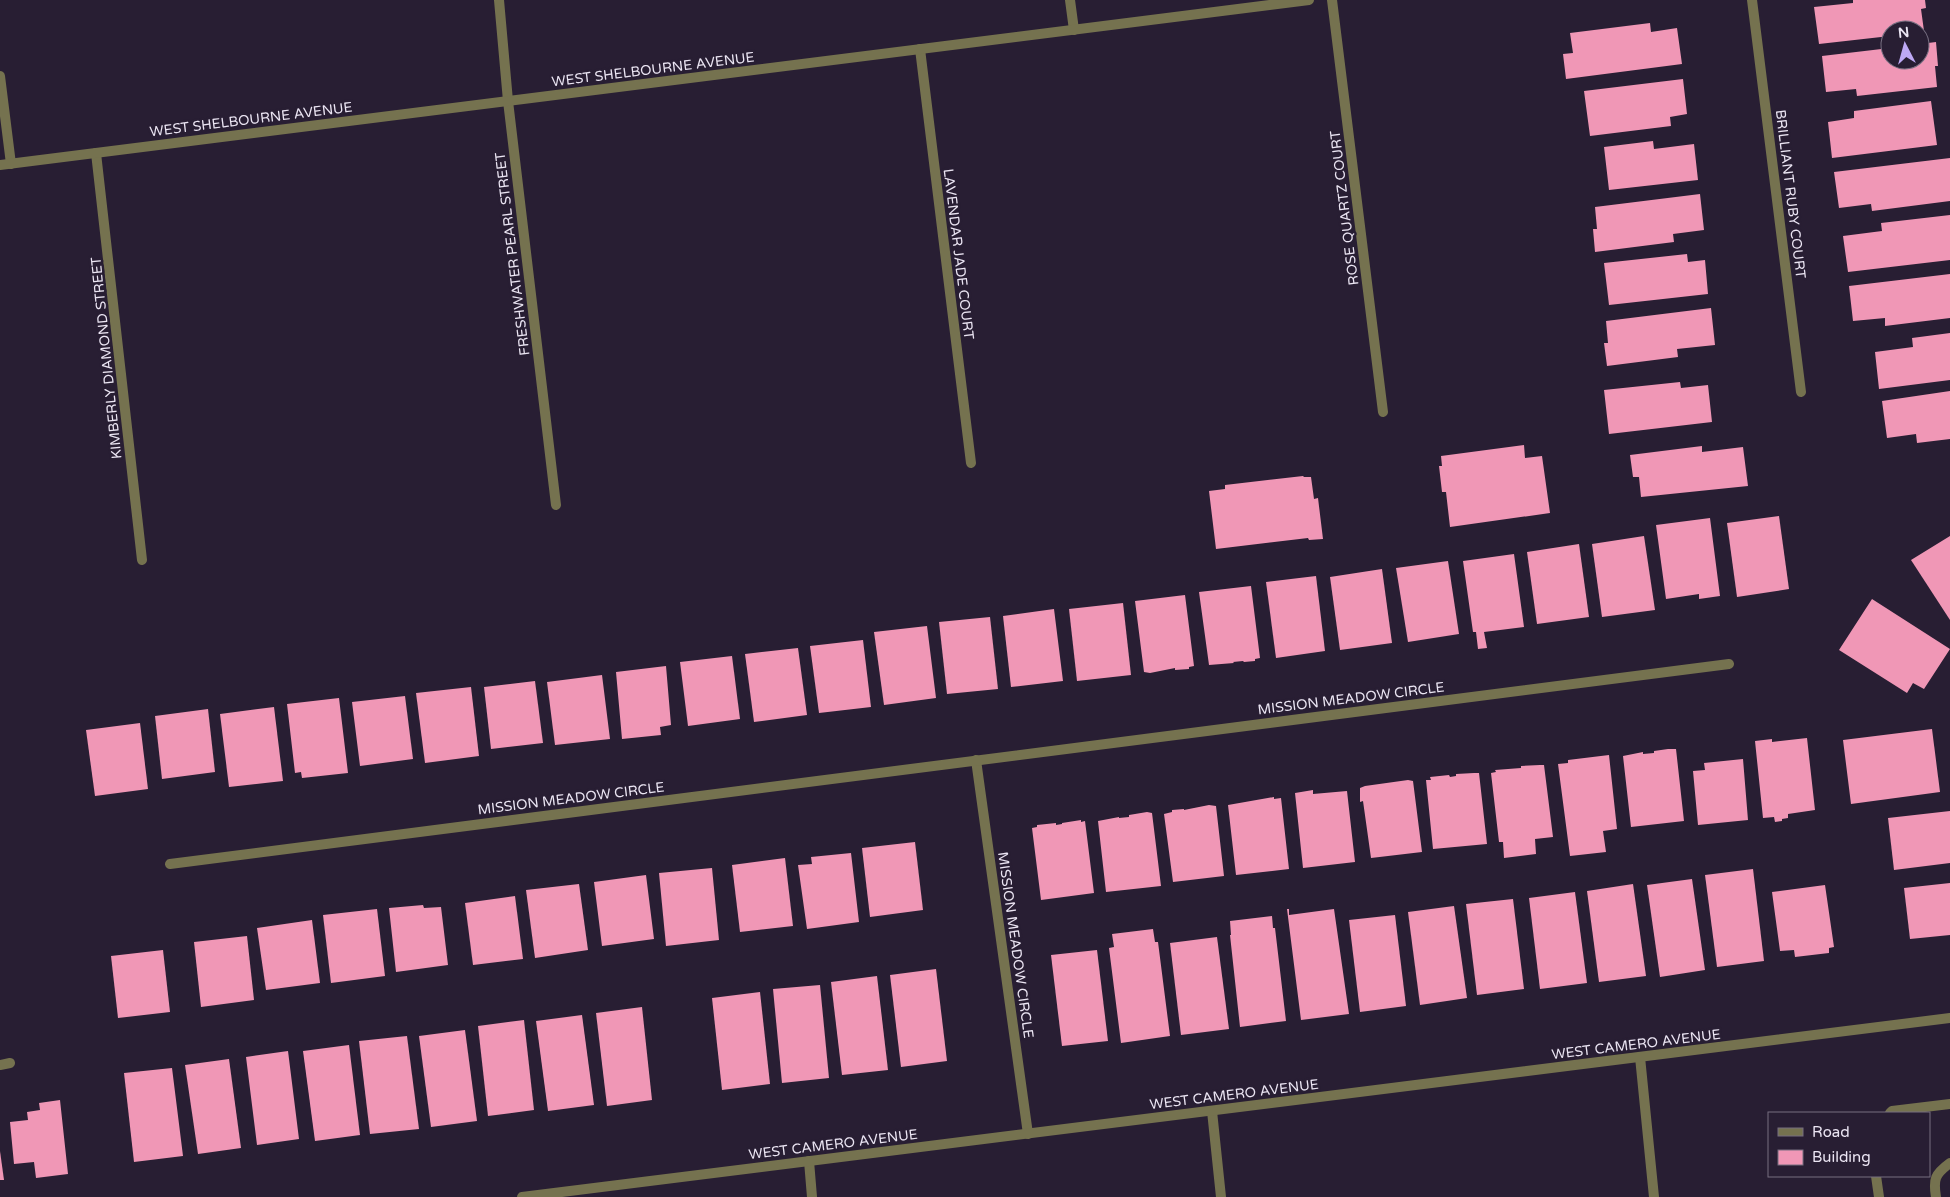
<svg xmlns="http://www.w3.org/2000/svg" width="1950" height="1197" font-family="'Varela Round',sans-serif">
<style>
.building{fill:#f097b6}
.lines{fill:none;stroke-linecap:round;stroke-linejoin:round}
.lane{stroke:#75724f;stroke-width:10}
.street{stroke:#75724f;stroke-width:10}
.labels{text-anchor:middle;stroke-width:5;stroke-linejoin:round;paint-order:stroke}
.street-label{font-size:14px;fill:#ebe5f3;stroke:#281e33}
</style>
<rect width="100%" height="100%" fill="#281e33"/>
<!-- building -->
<g class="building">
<path d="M 1853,0 L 1925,0 L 1926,8 L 1921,9 L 1924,31 L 1890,30 L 1890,36 L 1819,44 L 1814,7 L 1853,3 Z"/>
<path d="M 1650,23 L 1651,32 L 1677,28 L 1682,64 L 1566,79 L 1563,54 L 1573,53 L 1570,33 Z"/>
<path d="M 1936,42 L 1938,66 L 1935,66 L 1937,87 L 1857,96 L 1856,89 L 1826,92 L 1822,56 L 1890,48 L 1890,60 L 1920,60 L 1920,44 Z"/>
<path d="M 1683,79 L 1687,114 L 1670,117 L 1671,126 L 1590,136 L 1584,91 Z"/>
<path d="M 1931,101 L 1937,145 L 1832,158 L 1828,122 L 1854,118 L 1854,111 Z"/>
<path d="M 1653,141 L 1654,149 L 1694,144 L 1698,180 L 1609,190 L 1604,147 Z"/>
<path d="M 1950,158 L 1950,201 L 1872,211 L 1871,204 L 1839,208 L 1834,172 Z"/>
<path d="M 1700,194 L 1704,230 L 1673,234 L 1674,242 L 1595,252 L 1593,229 L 1597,229 L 1595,207 Z"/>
<path d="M 1950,215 L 1950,260 L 1848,272 L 1843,236 L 1882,231 L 1881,223 Z"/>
<path d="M 1687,254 L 1688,262 L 1705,260 L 1708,294 L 1609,305 L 1604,263 Z"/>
<path d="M 1950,274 L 1950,318 L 1885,326 L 1885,318 L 1853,321 L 1849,286 Z"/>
<path d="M 1711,308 L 1715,345 L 1677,349 L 1678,357 L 1607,366 L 1604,343 L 1608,343 L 1606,321 Z"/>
<path d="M 1950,333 L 1950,380 L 1879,389 L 1875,352 L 1913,347 L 1912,338 Z"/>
<path d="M 1680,382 L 1681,388 L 1708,385 L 1712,422 L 1609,434 L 1604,390 Z"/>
<path d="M 1950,391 L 1950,439 L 1917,443 L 1916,434 L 1887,438 L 1882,401 Z"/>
<path d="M 1524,445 L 1525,458 L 1542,456 L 1550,513 L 1450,527 L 1446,492 L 1442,492 L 1439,466 L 1442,466 L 1441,456 Z"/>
<path d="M 1702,446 L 1702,452 L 1743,447 L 1748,486 L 1641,497 L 1639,477 L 1633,477 L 1630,455 Z"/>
<path d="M 1303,476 L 1304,477 L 1311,477 L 1314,499 L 1318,498 L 1323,539 L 1309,540 L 1308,538 L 1216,549 L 1209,491 L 1225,489 L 1225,485 Z"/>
<path d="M 1779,516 L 1789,589 L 1737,597 L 1727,523 Z"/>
<path d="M 1710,518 L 1720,596 L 1699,599 L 1699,594 L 1666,599 L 1656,525 Z"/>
<path d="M 1644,536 L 1655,610 L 1602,617 L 1592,544 Z"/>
<path d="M 1950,536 L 1950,620 L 1911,560 Z"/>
<path d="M 1579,544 L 1589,617 L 1537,624 L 1527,552 Z"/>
<path d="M 1514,554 L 1524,627 L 1484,632 L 1487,648 L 1478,649 L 1476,632 L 1473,632 L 1463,561 Z"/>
<path d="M 1448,561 L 1459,634 L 1408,642 L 1396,568 Z"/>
<path d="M 1382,569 L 1392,643 L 1340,650 L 1330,577 Z"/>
<path d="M 1316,576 L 1325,651 L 1276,658 L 1266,582 Z"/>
<path d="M 1251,586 L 1260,658 L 1255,659 L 1255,661 L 1244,662 L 1243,661 L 1233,662 L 1234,663 L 1209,665 L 1199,592 Z"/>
<path d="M 1185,595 L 1194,666 L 1189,667 L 1189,669 L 1175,670 L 1175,668 L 1150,673 L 1144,672 L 1135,601 Z"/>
<path d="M 1872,599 L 1950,649 L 1924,689 L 1913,683 L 1907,693 L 1839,650 Z"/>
<path d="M 1123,603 L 1131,675 L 1077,681 L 1069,609 Z"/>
<path d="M 1054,609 L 1063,681 L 1011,687 L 1003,616 Z"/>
<path d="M 990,617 L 998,689 L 947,694 L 939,622 Z"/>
<path d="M 927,626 L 936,698 L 884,705 L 874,632 Z"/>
<path d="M 863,640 L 871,707 L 819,713 L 810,646 Z"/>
<path d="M 798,648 L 807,715 L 754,722 L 745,654 Z"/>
<path d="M 732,656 L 740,719 L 688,726 L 680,662 Z"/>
<path d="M 666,666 L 671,725 L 660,727 L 661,735 L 622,739 L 616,672 Z"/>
<path d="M 602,675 L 610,739 L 555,745 L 547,682 Z"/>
<path d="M 535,681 L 543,743 L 491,749 L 484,687 Z"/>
<path d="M 471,687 L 479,756 L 425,763 L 416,693 Z"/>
<path d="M 405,696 L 413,759 L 360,766 L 352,702 Z"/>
<path d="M 339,698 L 348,773 L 302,778 L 301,772 L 295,773 L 287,704 Z"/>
<path d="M 274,707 L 283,781 L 229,787 L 220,714 Z"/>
<path d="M 208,709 L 215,772 L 162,779 L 155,716 Z"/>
<path d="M 140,723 L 148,789 L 95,796 L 86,730 Z"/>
<path d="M 1932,729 L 1940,792 L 1851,804 L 1843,740 Z"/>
<path d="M 1807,738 L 1815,810 L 1788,814 L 1788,818 L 1782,819 L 1782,821 L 1775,822 L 1774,817 L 1763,818 L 1755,741 L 1772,739 L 1772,742 Z"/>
<path d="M 1668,749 L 1676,749 L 1684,821 L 1631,827 L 1623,756 L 1643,752 L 1643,754 L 1654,753 L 1654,751 Z"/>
<path d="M 1609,755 L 1617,829 L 1603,831 L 1606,852 L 1570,856 L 1558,764 L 1568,763 L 1568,760 Z"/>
<path d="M 1743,759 L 1748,820 L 1698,825 L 1693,771 L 1705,770 L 1704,763 Z"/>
<path d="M 1540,765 L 1544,765 L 1553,837 L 1535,839 L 1536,854 L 1504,858 L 1503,842 L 1499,842 L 1491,773 L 1496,772 L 1495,770 L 1521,768 L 1521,766 Z"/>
<path d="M 1474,773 L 1479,773 L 1487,844 L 1433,849 L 1426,780 L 1431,780 L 1430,777 L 1449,775 L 1450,777 L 1456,776 L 1456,774 Z"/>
<path d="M 1408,780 L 1413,781 L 1422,852 L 1371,858 L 1363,801 L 1360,802 L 1360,788 L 1365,786 Z"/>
<path d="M 1313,790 L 1313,794 L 1347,791 L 1355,862 L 1303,868 L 1295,793 Z"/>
<path d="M 1274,797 L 1274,799 L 1281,798 L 1289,869 L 1236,875 L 1228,805 Z"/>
<path d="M 1209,805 L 1216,806 L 1224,876 L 1173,882 L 1164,814 L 1172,812 L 1172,810 L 1184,809 L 1184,810 Z"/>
<path d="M 1950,811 L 1950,863 L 1894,870 L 1888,818 Z"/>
<path d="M 1147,812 L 1152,813 L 1161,886 L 1106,892 L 1098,821 L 1119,817 L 1119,818 L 1129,817 L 1129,815 Z"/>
<path d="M 1081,820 L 1081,822 L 1085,821 L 1094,893 L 1041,900 L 1032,828 L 1037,827 L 1037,825 L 1056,823 L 1056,825 L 1062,824 L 1062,823 Z"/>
<path d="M 915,842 L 923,910 L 870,917 L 862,848 Z"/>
<path d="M 851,853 L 859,922 L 807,929 L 798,865 L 812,864 L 811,857 Z"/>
<path d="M 785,858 L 793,926 L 740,932 L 732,865 Z"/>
<path d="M 712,868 L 719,940 L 666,946 L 659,873 Z"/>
<path d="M 1753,869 L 1764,961 L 1717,967 L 1705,875 Z"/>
<path d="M 646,875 L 654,939 L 602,946 L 594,882 Z"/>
<path d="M 1692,879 L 1705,970 L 1660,977 L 1647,885 Z"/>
<path d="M 1950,883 L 1950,935 L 1910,939 L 1904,888 Z"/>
<path d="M 579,884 L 588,950 L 535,958 L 526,890 Z"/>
<path d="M 1633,884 L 1646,976 L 1599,982 L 1587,891 Z"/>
<path d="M 1825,885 L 1834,947 L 1829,948 L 1829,953 L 1795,957 L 1794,950 L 1780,951 L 1772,892 Z"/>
<path d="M 1575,892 L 1587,983 L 1540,989 L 1529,898 Z"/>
<path d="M 515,896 L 523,959 L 473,965 L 465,903 Z"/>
<path d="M 1513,899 L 1524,989 L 1477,995 L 1466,904 Z"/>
<path d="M 423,905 L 424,908 L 441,907 L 448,965 L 396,972 L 389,908 Z"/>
<path d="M 1454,906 L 1467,998 L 1420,1005 L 1408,912 Z"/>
<path d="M 377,909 L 385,976 L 331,983 L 323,915 Z"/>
<path d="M 1287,909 L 1289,909 L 1289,915 L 1334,909 L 1349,1014 L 1301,1020 Z"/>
<path d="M 1395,915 L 1406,1006 L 1360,1012 L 1349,920 Z"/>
<path d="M 1272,916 L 1273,928 L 1275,928 L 1286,1021 L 1240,1027 L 1230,935 L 1231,935 L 1230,921 Z"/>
<path d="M 312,920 L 320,983 L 266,990 L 257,928 Z"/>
<path d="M 1153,929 L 1155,942 L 1158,942 L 1170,1036 L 1121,1043 L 1109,948 L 1114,947 L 1112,934 Z"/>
<path d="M 247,936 L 254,1000 L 201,1007 L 194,942 Z"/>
<path d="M 1217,937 L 1229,1029 L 1181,1035 L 1170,943 Z"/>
<path d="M 163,950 L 170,1012 L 118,1018 L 111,956 Z"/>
<path d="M 1097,950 L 1108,1041 L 1062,1046 L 1051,955 Z"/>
<path d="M 936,969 L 947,1061 L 901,1067 L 890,975 Z"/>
<path d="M 877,976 L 888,1070 L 842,1075 L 831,982 Z"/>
<path d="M 820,985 L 829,1078 L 782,1083 L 773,989 Z"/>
<path d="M 760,992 L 770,1084 L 722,1090 L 712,998 Z"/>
<path d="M 642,1007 L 652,1100 L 607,1106 L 596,1013 Z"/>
<path d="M 582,1015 L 594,1105 L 548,1111 L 536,1021 Z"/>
<path d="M 524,1020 L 534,1110 L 488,1116 L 478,1026 Z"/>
<path d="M 465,1030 L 477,1121 L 431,1127 L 419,1036 Z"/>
<path d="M 407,1036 L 419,1129 L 370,1134 L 359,1041 Z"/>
<path d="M 349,1045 L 360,1135 L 315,1141 L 303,1051 Z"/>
<path d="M 288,1051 L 299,1139 L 257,1145 L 246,1057 Z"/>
<path d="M 229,1059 L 241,1148 L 198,1154 L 185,1065 Z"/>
<path d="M 172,1068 L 183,1156 L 134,1162 L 124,1073 Z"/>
<path d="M 60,1100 L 68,1174 L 36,1178 L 34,1162 L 14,1164 L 10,1122 L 28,1120 L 27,1112 L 40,1110 L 39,1103 Z"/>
<path d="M 0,1151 L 4,1180 L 0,1180 Z"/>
</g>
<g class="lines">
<!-- lane -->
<g class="lane">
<path d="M 1890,1113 L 1892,1111 L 1950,1104"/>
<path d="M 1876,1176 L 1879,1197"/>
<path d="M 1936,1197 C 1933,1179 1935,1174 1950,1163"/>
</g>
<!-- street -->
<g class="street">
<path d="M 499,0 L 508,101 L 556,505"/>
<path d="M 1070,0 L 1074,30"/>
<path d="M 1332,0 L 1383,412"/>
<path d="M 1752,0 L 1801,392"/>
<path d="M 920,49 L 971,463"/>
<path d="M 0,76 L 11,164"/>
<path d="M 96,153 L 142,560"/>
<path d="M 0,165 L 1309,0"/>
<path d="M 976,760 L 1028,1134"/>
<path d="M 170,864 L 1729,664"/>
<path d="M 1640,1057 L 1654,1197"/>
<path d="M 0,1065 L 10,1063"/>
<path d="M 1212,1111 L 1221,1197"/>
<path d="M 809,1161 L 812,1197"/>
<path d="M 522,1197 L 1950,1018"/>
</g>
</g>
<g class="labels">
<!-- street labels -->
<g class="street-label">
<text transform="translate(653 69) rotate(-7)" y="5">WEST SHELBOURNE AVENUE</text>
<text transform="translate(251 119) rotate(-7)" y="5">WEST SHELBOURNE AVENUE</text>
<text transform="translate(1791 194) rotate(83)" y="5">BRILLIANT RUBY COURT</text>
<text transform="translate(1344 208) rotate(-97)" y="5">ROSE QUARTZ COURT</text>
<text transform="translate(512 254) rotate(-97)" y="5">FRESHWATER PEARL STREET</text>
<text transform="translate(959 254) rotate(83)" y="5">LAVENDAR JADE COURT</text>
<text transform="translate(106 358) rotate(-96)" y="5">KIMBERLY DIAMOND STREET</text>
<text transform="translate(1351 698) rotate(-7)" y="5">MISSION MEADOW CIRCLE</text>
<text transform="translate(571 798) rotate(-7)" y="5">MISSION MEADOW CIRCLE</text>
<text transform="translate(1016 945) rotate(82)" y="5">MISSION MEADOW CIRCLE</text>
<text transform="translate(1636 1044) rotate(-7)" y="5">WEST CAMERO AVENUE</text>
<text transform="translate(1234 1094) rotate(-7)" y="5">WEST CAMERO AVENUE</text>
<text transform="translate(833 1144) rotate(-7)" y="5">WEST CAMERO AVENUE</text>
</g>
</g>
<!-- legend -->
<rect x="1768" y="1112" width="162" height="65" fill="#281e33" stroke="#766e80"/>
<rect x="1778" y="1128" width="25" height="8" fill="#75724f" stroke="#766e80"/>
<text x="1812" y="1137" font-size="15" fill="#ebe5f3">Road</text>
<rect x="1778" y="1150" width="25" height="15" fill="#f097b6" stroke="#766e80"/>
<text x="1812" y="1162" font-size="15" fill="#ebe5f3">Building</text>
<!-- north arrow -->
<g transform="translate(1905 45) rotate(354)"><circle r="24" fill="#281e33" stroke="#766e80"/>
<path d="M0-4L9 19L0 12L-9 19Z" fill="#bea9f5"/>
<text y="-8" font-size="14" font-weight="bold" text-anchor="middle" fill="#ebe5f3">N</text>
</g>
</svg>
